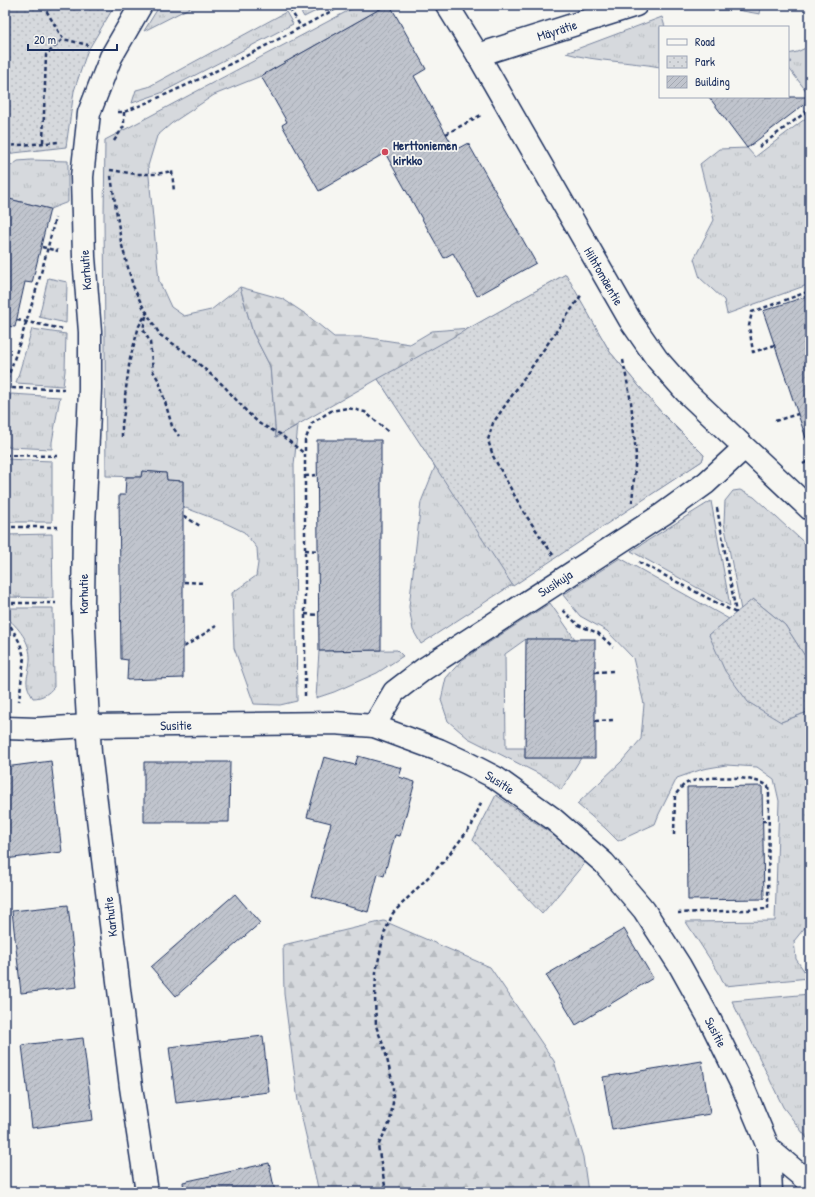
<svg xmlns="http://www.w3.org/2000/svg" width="815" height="1197" font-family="'Patrick Hand',sans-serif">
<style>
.grass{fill:url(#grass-tufts);stroke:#78849e}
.forest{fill:url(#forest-firs);stroke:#78849e}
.park{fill:url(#park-dots);stroke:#78849e}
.building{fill:url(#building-hatch);stroke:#1b2f5e}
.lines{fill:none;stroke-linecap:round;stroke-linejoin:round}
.minor-casing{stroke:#1b2f5e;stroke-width:25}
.tertiary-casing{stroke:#1b2f5e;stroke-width:25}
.path{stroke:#1b2f5e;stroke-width:2.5;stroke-dasharray:4 3;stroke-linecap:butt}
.minor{stroke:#f6f6f2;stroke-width:22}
.tertiary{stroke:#f6f6f2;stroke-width:22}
.poi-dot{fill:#d1495b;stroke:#f6f6f2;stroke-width:1.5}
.labels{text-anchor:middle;stroke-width:3.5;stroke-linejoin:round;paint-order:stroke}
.street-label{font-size:13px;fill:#1b2f5e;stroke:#f6f6f2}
.poi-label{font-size:13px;font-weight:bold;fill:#1b2f5e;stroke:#f6f6f2;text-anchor:start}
</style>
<defs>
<pattern id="grass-tufts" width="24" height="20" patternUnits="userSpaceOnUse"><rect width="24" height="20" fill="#d6d9dd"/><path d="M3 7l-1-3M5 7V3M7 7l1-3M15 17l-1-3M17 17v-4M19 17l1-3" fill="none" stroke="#b7bbc0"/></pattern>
<pattern id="forest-firs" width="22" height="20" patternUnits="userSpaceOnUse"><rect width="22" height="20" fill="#d6d9dd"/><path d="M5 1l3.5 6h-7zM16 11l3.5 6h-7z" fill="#b7bbc0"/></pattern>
<pattern id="park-dots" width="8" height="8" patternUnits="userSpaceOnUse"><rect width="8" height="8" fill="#d6d9dd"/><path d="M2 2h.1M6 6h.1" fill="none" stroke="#b7bbc0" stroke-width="1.8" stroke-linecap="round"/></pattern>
<pattern id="building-hatch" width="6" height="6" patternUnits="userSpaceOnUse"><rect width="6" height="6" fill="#c0c4cd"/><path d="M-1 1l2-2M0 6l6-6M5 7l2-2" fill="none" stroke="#a4a9b2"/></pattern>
</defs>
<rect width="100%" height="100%" fill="#f6f6f2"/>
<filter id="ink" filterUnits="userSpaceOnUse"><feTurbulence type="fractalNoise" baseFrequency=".025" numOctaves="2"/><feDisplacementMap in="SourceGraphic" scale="8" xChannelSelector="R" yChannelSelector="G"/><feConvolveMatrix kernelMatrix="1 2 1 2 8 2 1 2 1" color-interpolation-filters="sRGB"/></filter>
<g filter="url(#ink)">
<!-- grass -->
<g class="grass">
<path d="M 160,5 L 195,5 L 144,31 Z"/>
<path d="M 297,5 L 328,5 L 304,17 Z"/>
<path d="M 359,5 L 387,5 L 261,76 L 214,95 L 172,123 L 157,136 L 148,166 L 159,281 L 171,307 L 184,316 L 211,310 L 240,287 L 253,333 L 270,366 L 276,437 L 298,425 L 294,465 L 297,701 L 280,705 L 254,704 L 234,648 L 232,593 L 256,576 L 258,563 L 257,548 L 244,532 L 223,522 L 183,507 L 183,481 L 167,480 L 166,473 L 142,471 L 141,477 L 106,476 L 104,215 L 105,140 Z"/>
<path d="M 709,5 L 761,5 L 760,14 L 737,10 L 715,10 L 711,8 Z"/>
<path d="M 286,12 L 293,24 L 161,93 L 132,103 L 136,90 L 148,87 Z"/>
<path d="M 662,17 L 665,27 L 660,27 L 660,67 C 628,61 598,62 566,53 Z"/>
<path d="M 810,46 L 810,96 L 788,67 L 788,64 L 791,62 L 788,58 L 788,54 L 797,52 Z"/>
<path d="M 810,115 L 810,284 L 727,314 L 724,300 L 700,278 L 694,259 L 714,220 L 700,164 L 719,149 L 747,148 L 755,157 Z"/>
<path d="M 31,160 L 68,161 L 68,202 L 50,209 L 5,198 L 5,170 L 18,161 Z"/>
<path d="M 48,278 L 67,282 L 66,323 L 39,317 Z"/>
<path d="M 575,291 L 610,352 L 661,412 L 704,455 L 702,461 L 421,644 L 413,630 L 409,607 L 421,502 L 435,467 L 417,438 Z"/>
<path d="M 32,329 L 66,334 L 65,371 L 63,386 L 16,383 Z"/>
<path d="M 11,394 L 60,397 L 52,442 L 52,449 L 8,447 C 0,434 7,408 11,394 Z"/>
<path d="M 5,459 L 52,461 L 52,522 L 5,522 Z"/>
<path d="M 740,490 L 754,497 L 810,548 L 810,664 L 785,625 L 753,599 L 741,610 L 724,523 L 725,501 L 733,491 Z"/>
<path d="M 711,501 L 730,606 L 631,551 Z"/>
<path d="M 52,534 L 53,598 L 5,597 L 5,535 Z"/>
<path d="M 620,558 L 729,619 L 709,635 L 781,722 L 810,711 L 810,921 L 794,941 L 796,959 L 809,978 L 725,986 L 719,973 L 686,922 L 775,921 L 779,801 L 774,779 L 757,767 L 726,765 L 703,769 L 677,778 L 659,814 L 655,824 L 618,841 L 605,828 L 577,804 L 622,761 L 641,739 L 644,704 L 633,658 L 607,631 L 580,616 L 563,595 Z"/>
<path d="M 550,603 L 575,639 L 526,639 L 505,654 L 506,748 L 525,748 L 525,758 L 581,758 L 561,790 L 549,779 L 468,738 L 448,721 L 441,700 L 446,678 L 462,660 Z"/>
<path d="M 5,608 L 53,608 L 54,687 C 48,694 42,698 33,698 C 22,680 29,678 30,660 C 31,642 18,627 5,616 Z"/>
<path d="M 397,650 L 403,656 L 377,673 L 334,692 L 316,698 L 319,651 Z"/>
<path d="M 810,994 L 810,1142 L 783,1107 L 732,1001 Z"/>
</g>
<!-- forest -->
<g class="forest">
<path d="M 566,274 L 417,438 L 378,379 L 276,437 L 270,366 L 253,333 L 240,287 L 283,299 L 307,315 L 334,337 L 364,337 L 410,344 L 432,331 L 470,328 Z"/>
<path d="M 384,921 L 490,967 L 554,1061 L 583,1157 L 588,1192 L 319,1192 L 298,1101 L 284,994 L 283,945 Z"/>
</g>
<!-- park -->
<g class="park">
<path d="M 5,5 L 115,5 L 87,52 L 74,91 L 66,147 L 5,154 Z"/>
<path d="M 566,274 L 610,352 L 661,412 L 704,455 L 702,461 L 513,586 L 378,379 Z"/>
<path d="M 753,599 L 785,625 L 810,664 L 810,711 L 781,722 L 748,702 L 725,671 L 709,635 Z"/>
<path d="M 496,795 L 588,859 L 542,914 L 473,840 Z"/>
</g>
<!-- building -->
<g class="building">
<path d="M 387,5 L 390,5 L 426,69 L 414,76 L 455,150 L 468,143 L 536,263 L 477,296 L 453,253 L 444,258 L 385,153 L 319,191 L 282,125 L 287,122 L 261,76 Z"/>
<path d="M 709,97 L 810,97 L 810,100 L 747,148 Z"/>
<path d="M 5,198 L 50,209 L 32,283 L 25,282 L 15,327 L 5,326 Z"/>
<path d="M 810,295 L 810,437 L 806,438 L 763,311 Z"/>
<path d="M 317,440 L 381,440 L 381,650 L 319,651 Z"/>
<path d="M 142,471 L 166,473 L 167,480 L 183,481 L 183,678 L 127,680 L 128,660 L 121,659 L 119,495 L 125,495 L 126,477 L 141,477 Z"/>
<path d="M 526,639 L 595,639 L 595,758 L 525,758 Z"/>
<path d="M 358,756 L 402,768 L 399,777 L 415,782 L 400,836 L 395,835 L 384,876 L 378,874 L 368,912 L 311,896 L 331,823 L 307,817 L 324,757 L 355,765 Z"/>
<path d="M 51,761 L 62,852 L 5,859 L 5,767 Z"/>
<path d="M 144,762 L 230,762 L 229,822 L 144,822 Z"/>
<path d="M 762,786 L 764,899 L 688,900 L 687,787 Z"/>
<path d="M 235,894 L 260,923 L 176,996 L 151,967 Z"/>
<path d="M 68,905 L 77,987 L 21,993 L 12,911 Z"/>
<path d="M 624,929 L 653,978 L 576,1025 L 546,975 Z"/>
<path d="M 263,1036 L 269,1092 L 176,1103 L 169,1047 Z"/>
<path d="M 83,1038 L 93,1120 L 32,1128 L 22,1045 Z"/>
<path d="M 702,1061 L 710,1114 L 612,1130 L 603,1077 Z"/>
<path d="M 269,1163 L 275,1192 L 184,1192 L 183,1182 Z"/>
</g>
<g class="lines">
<defs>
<g id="minor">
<path d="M 141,5 L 111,57 L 89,113 L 82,177 L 84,257 L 90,332 L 90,389 L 84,527 L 83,604 L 87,703 L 90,753 L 131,1087 L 147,1192"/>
<path d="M 478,55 L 636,5"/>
<path d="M 374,726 L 394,692 L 424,669 L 663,514 L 706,483 L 744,448"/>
<path d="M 5,728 L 37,729 L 88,726 L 334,723 L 374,726 L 439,750 L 467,763 L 496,778 L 552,818 L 604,863 L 644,910 L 680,966 L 709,1018 L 743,1087 L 769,1149 L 771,1192"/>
<path d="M 769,1149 L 810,1183"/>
</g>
<path id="tertiary" d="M 447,5 L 478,55 L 630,320 L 657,359 L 686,392 L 810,509"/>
</defs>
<!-- minor casing -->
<use href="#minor" class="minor-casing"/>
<!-- tertiary casing -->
<use href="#tertiary" class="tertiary-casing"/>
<!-- path -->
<g class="path">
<path d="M 43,5 L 63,39 L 88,45"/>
<path d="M 290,9 L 301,27"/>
<path d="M 118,112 L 124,112 C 200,82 271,43 343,5"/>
<path d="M 446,134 L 481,115"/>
<path d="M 114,141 L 124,126 L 124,112"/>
<path d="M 43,142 L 46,55 L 63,39"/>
<path d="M 5,146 L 59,142"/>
<path d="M 759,147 L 810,109"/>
<path d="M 110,170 L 136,174 L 156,174 L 172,171 L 174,192"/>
<path d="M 111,176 L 121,242 L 133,286 L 142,305 L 160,335 L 184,351 L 224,386 L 247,412 L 260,424 L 280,434 L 305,454"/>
<path d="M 42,247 L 58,251"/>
<path d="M 17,320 L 63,329"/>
<path d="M 775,345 L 753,352 L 749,326 L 752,312 L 810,291"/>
<path d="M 623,360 L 631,402 L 636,455 L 632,502"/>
<path d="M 5,386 C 24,331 42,275 55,218"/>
<path d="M 5,388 L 64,389"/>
<path d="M 775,421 L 798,414"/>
<path d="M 122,437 L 122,424 L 125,407 L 125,396 L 130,359 L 139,326 L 147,312 L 143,329 L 150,342 L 153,371 L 159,381 L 172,426 L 179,436"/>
<path d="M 5,455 L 60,456"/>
<path d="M 803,464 L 810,460"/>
<path d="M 305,476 L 317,475"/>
<path d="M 717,508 L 736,613"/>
<path d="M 184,516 L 200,526"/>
<path d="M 5,527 L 58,527"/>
<path d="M 305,550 L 319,551"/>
<path d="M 553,555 L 523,511 L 493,456 L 488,440 L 493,423 L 582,294"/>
<path d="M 639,562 L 736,613"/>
<path d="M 184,582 L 205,583"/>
<path d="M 5,603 L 56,603"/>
<path d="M 563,610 L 578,625 L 598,633 L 613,647"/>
<path d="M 305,614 L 318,615"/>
<path d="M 5,622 L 10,625 L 20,643 L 24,657 L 19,701"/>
<path d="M 184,647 L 216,626"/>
<path d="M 595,672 L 614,671"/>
<path d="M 305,696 L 305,441 L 312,423 L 331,411 L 348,408 L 365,412 L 390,433"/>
<path d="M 595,721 L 614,720"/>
<path d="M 762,821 L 769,821"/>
<path d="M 674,835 L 675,795 C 678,792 682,786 685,784 C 701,775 753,775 768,786 L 769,794 L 768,909 L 678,913"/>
<path d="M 388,1192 L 385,1186 L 378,1146 L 390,1122 L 393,1102 L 393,1085 L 385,1050 L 376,1026 L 375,997 L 376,972 L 384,934 L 393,913 L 444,861 L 472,825 L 482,800"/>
</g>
<!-- minor -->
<use href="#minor" class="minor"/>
<!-- tertiary -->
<use href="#tertiary" class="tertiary"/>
</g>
</g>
<!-- markers -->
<circle class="poi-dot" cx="385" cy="152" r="4"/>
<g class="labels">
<!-- street labels -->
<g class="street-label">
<text transform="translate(557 30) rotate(-18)" y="5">Mäyrätie</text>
<text transform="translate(85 270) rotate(-94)" y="5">Karhutie</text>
<text transform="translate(604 276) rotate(60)" y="5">Hiihtomäentie</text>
<text transform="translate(555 583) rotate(-33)" y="5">Susikuja</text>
<text transform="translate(83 594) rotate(-90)" y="5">Karhutie</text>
<text transform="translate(176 725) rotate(-1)" y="5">Susitie</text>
<text transform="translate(500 782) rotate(32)" y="5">Susitie</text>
<text transform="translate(110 917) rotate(-97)" y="5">Karhutie</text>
<text transform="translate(716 1032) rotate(63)" y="5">Susitie</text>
</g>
<!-- poi labels -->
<g class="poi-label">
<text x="393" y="150">Herttoniemen<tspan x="393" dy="15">kirkko</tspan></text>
</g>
</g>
<!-- margin -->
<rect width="815" height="1197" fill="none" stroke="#f6f6f2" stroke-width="20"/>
<rect x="10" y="10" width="795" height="1177" fill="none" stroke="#1b2f5e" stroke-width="1.5" filter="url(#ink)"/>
<!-- legend -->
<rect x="659" y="26" width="130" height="72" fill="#f6f6f2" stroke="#9ea6b7"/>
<rect x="667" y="39" width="20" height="6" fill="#f6f6f2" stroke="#9ea6b7"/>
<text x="695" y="46" font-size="12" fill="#1b2f5e">Road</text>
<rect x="667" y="56" width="20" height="12" fill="url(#park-dots)" stroke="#9ea6b7"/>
<text x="695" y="66" font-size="12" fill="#1b2f5e">Park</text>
<rect x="667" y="76" width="20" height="12" fill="url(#building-hatch)" stroke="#9ea6b7"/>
<text x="695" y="86" font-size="12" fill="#1b2f5e">Building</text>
<!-- scale -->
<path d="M28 44v6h89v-6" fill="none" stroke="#1b2f5e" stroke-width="2"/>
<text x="34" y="44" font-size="12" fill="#1b2f5e" stroke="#f6f6f2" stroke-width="3" paint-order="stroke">20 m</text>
</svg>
